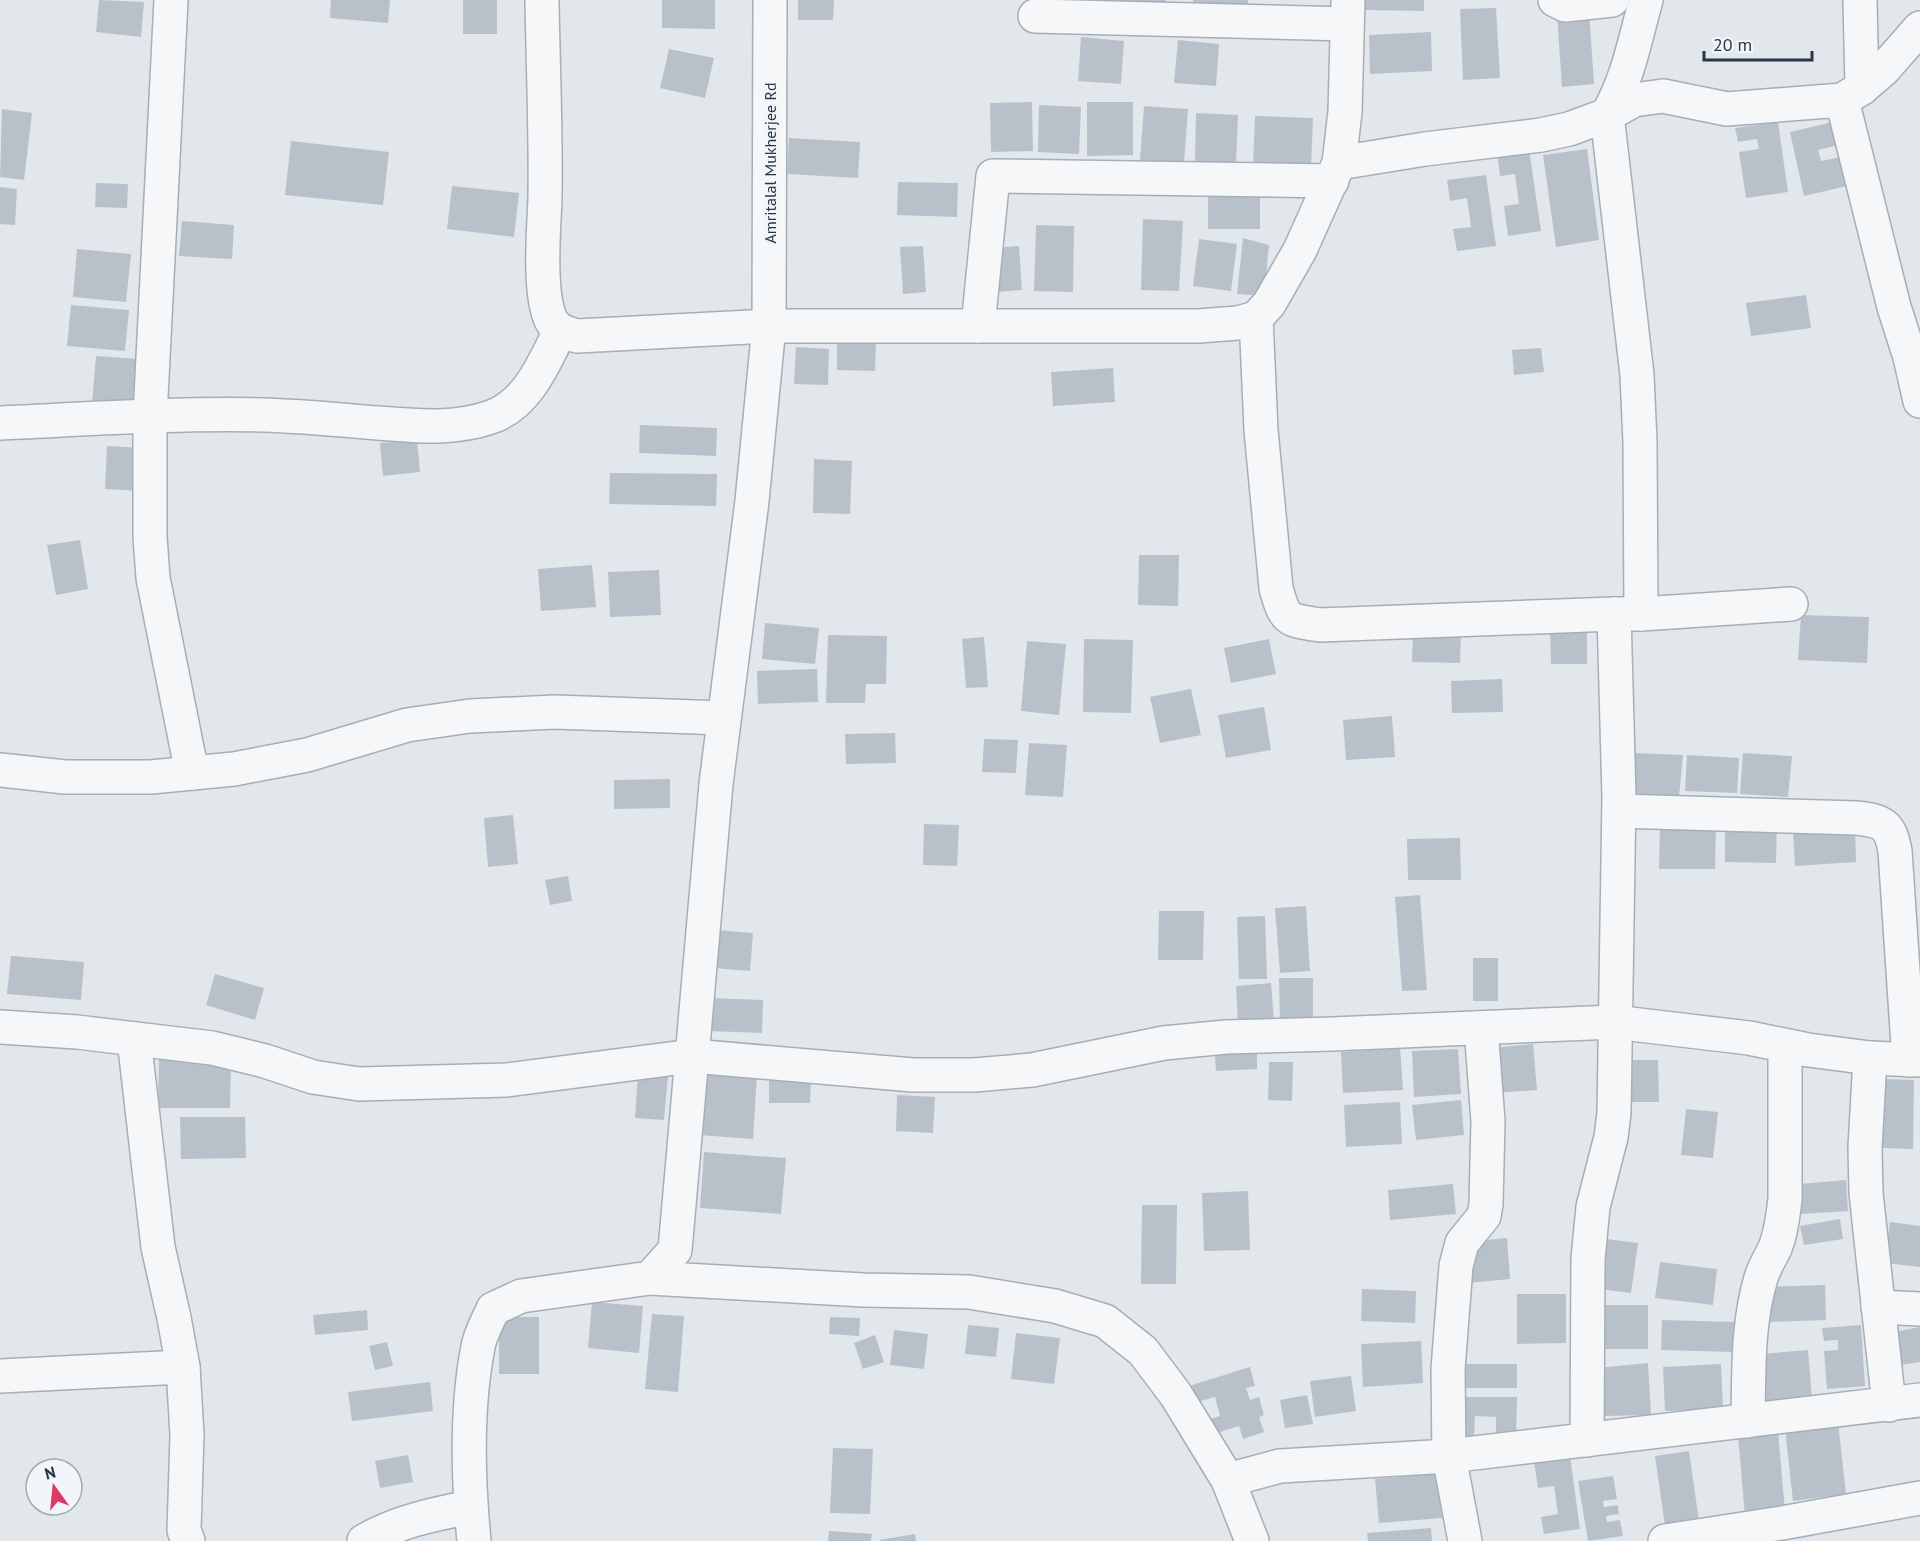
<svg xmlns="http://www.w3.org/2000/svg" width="1920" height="1541" font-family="'PT Sans',sans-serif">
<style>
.building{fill:#b8c1ca}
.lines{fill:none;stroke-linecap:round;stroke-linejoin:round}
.street-casing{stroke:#a6aeb7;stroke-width:36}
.street{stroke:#f5f7f9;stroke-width:33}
.labels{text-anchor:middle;stroke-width:6;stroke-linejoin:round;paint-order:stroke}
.street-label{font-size:16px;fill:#283646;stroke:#f2f5f9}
</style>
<rect width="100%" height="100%" fill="#e2e7ec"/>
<!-- building -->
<g class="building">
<path d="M 99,0 L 144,2 L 141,37 L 96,32 Z"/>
<path d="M 331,0 L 390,0 L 388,23 L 330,18 Z"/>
<rect x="463" y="0" width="34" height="34"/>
<path d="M 662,0 L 715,0 L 715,29 L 662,28 Z"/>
<path d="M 798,0 L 834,0 L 833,20 L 798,20 Z"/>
<path d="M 1120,0 L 1166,0 L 1165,4 L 1120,2 Z"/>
<path d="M 1193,0 L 1248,0 L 1248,6 L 1193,4 Z"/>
<path d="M 1363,0 L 1424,0 L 1424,11 L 1363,10 Z"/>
<path d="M 1496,8 L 1500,78 L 1463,80 L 1460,9 Z"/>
<path d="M 1589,11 L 1594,84 L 1562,87 L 1557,13 Z"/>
<path d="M 1431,32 L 1432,71 L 1370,74 L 1369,35 Z"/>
<path d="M 1081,37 L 1124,41 L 1121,84 L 1078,81 Z"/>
<path d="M 1178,40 L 1219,44 L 1216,86 L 1174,83 Z"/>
<path d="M 669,49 L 714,58 L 705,98 L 660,88 Z"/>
<path d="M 1032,102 L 1033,151 L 991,152 L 990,103 Z"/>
<path d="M 1087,102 L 1133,102 L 1133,155 L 1087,156 Z"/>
<path d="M 1039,105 L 1081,107 L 1079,154 L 1038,152 Z"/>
<path d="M 1144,106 L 1188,109 L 1184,163 L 1140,160 Z"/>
<path d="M 2,109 L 32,113 L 24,180 L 0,177 Z"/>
<path d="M 1196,113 L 1238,115 L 1236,164 L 1195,162 Z"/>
<path d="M 1255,116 L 1313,118 L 1311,168 L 1253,165 Z"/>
<path d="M 1778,122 L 1788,192 L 1746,198 L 1739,152 L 1759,149 L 1757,139 L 1738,142 L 1735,128 Z"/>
<path d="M 1833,122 L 1838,145 L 1818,150 L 1821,161 L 1841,157 L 1847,186 L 1804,196 L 1790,132 Z"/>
<path d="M 789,138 L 860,142 L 858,178 L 787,174 Z"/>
<path d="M 291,141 L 389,152 L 383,205 L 285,195 Z"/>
<path d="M 1529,149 L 1541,231 L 1508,236 L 1504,206 L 1519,204 L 1515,174 L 1500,176 L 1497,153 Z"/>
<path d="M 1587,149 L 1599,240 L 1556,247 L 1543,155 Z"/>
<path d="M 1486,175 L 1496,246 L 1457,251 L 1453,229 L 1471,227 L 1467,198 L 1450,201 L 1447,180 Z"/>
<path d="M 898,182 L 958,183 L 957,217 L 897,215 Z"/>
<path d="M 96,183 L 128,184 L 127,208 L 95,207 Z"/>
<rect x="1208" y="185" width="52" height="44"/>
<path d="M 452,186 L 519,193 L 514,237 L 447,229 Z"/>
<path d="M 0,187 L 17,189 L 15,225 L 0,224 Z"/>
<path d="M 1143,219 L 1183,221 L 1179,291 L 1141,290 Z"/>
<path d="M 182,221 L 234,225 L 232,259 L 179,256 Z"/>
<path d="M 1036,225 L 1074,226 L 1073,292 L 1034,291 Z"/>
<path d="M 1243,238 L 1269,245 L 1264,296 L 1237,294 Z"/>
<path d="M 1199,239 L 1237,244 L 1231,291 L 1193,286 Z"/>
<path d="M 923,246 L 926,292 L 903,294 L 900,247 Z"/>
<path d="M 1019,246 L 1022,290 L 998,292 L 994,248 Z"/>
<path d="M 77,249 L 131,254 L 126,302 L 73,297 Z"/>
<path d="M 1806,295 L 1811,328 L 1751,336 L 1746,303 Z"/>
<path d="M 71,305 L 129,310 L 125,351 L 67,346 Z"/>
<path d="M 876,341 L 875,371 L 837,370 L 837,342 Z"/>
<path d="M 796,347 L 829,349 L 828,385 L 794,384 Z"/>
<path d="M 1541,348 L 1544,372 L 1514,375 L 1512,350 Z"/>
<path d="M 96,356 L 140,359 L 136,407 L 92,403 Z"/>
<path d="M 1113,368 L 1115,402 L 1053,406 L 1051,372 Z"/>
<path d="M 640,425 L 717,428 L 716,456 L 639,453 Z"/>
<path d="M 417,440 L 420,472 L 383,476 L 380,443 Z"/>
<path d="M 107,446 L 144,448 L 141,491 L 105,489 Z"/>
<path d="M 814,459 L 852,461 L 850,514 L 813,513 Z"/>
<path d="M 610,473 L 717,474 L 716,506 L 609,504 Z"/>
<path d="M 80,540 L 88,589 L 56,595 L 47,545 Z"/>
<path d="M 1139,555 L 1179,555 L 1178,606 L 1138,605 Z"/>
<path d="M 592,565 L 596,607 L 541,611 L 538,569 Z"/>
<path d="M 659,570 L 661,615 L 610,617 L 608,572 Z"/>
<path d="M 1801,615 L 1869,617 L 1867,663 L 1798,660 Z"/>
<path d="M 765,623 L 819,628 L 815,664 L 762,659 Z"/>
<path d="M 1587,625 L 1587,664 L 1551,664 L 1550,626 Z"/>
<path d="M 1413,632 L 1461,632 L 1460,663 L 1412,662 Z"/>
<path d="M 828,635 L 887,636 L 886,684 L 866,684 L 865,703 L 826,703 Z"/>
<path d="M 984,637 L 988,687 L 966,688 L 962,639 Z"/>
<path d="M 1084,639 L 1133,640 L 1131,713 L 1083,712 Z"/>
<path d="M 1269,639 L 1276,674 L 1231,683 L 1224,648 Z"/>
<path d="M 1027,641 L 1066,644 L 1059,715 L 1021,711 Z"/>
<path d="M 817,669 L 818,702 L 758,704 L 757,671 Z"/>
<path d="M 1502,679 L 1503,712 L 1452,713 L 1451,681 Z"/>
<path d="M 1191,689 L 1201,735 L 1160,743 L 1150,697 Z"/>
<path d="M 1264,707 L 1271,750 L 1226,758 L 1218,715 Z"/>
<path d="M 1392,716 L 1395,757 L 1346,760 L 1343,720 Z"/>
<path d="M 895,733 L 896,763 L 846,764 L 845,734 Z"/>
<path d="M 984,739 L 1018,740 L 1016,773 L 982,772 Z"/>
<path d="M 1029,743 L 1067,745 L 1063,797 L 1025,795 Z"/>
<path d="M 1634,753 L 1683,755 L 1679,797 L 1631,793 Z"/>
<path d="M 1743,753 L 1792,756 L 1788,797 L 1740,794 Z"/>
<path d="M 1687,755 L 1739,758 L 1737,793 L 1685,791 Z"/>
<path d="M 670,779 L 670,808 L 614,809 L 614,780 Z"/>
<path d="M 513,815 L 518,864 L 488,867 L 484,818 Z"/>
<path d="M 924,824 L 959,825 L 957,866 L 923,865 Z"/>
<path d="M 1725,825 L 1777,825 L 1776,863 L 1725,862 Z"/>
<path d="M 1660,826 L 1716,826 L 1715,869 L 1659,869 Z"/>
<path d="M 1855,827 L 1856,862 L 1795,866 L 1793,832 Z"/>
<path d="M 1460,838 L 1461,880 L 1408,880 L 1407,839 Z"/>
<path d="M 568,876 L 572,901 L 550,905 L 545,880 Z"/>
<path d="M 1420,895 L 1427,990 L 1402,991 L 1395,897 Z"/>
<path d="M 1306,906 L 1310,971 L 1280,973 L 1275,908 Z"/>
<path d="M 1159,911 L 1204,911 L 1203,960 L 1158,960 Z"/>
<path d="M 1265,916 L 1267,979 L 1239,979 L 1237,917 Z"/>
<path d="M 716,930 L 753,933 L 750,971 L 713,968 Z"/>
<path d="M 11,956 L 84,962 L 81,1000 L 7,994 Z"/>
<rect x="1473" y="958" width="25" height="43"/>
<path d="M 215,974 L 264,988 L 255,1020 L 206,1005 Z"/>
<path d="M 1279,978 L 1313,978 L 1313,1024 L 1280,1025 Z"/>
<path d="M 1271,983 L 1274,1021 L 1238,1024 L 1236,986 Z"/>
<path d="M 710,998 L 763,1000 L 762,1033 L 709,1031 Z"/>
<path d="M 1257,1043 L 1257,1069 L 1216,1071 L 1214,1044 Z"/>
<path d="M 1533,1044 L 1537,1090 L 1495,1093 L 1490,1048 Z"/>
<path d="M 1400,1048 L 1403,1090 L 1343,1093 L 1341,1052 Z"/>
<path d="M 1458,1049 L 1461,1094 L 1414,1097 L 1412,1051 Z"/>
<path d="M 159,1058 L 231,1058 L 230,1108 L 158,1108 Z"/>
<path d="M 1624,1060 L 1658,1060 L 1659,1102 L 1625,1102 Z"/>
<path d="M 1269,1062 L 1293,1062 L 1292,1101 L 1268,1100 Z"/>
<path d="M 704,1071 L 757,1074 L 753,1139 L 699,1135 Z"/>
<path d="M 638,1073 L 668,1075 L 664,1120 L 635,1118 Z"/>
<path d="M 769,1075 L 811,1075 L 810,1103 L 769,1103 Z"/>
<path d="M 1883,1079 L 1914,1080 L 1913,1149 L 1882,1148 Z"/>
<path d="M 897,1095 L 935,1097 L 933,1133 L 896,1131 Z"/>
<path d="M 1461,1100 L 1464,1135 L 1416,1140 L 1412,1105 Z"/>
<path d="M 1400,1102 L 1402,1144 L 1346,1147 L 1344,1105 Z"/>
<path d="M 1686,1109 L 1718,1112 L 1713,1158 L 1681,1155 Z"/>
<path d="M 180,1117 L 245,1117 L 246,1158 L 181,1159 Z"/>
<path d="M 704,1152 L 786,1158 L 781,1214 L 700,1208 Z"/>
<path d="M 1846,1180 L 1848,1211 L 1801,1214 L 1799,1184 Z"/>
<path d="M 1453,1184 L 1456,1214 L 1390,1220 L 1388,1190 Z"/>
<path d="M 1248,1191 L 1250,1250 L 1204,1251 L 1202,1193 Z"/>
<path d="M 1142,1205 L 1177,1205 L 1176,1284 L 1141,1284 Z"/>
<path d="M 1840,1219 L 1843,1239 L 1804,1245 L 1800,1226 Z"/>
<path d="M 1890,1222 L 1920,1226 L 1920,1267 L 1885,1263 Z"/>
<path d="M 1507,1238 L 1510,1279 L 1468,1283 L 1465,1242 Z"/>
<path d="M 1606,1239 L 1638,1243 L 1631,1293 L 1599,1289 Z"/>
<path d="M 1660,1262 L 1717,1269 L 1713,1305 L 1655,1298 Z"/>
<path d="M 1825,1285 L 1826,1320 L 1767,1322 L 1765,1287 Z"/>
<path d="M 1362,1289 L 1416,1291 L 1415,1323 L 1361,1321 Z"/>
<path d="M 1517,1294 L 1566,1294 L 1566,1343 L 1517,1344 Z"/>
<path d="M 592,1302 L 643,1306 L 639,1353 L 588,1348 Z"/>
<rect x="1601" y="1305" width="47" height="44"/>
<path d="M 367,1310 L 368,1330 L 315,1335 L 313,1315 Z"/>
<path d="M 652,1314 L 684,1316 L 678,1392 L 645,1389 Z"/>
<rect x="499" y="1317" width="40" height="57"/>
<path d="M 830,1317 L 860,1318 L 859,1336 L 829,1334 Z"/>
<path d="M 1662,1320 L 1734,1322 L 1733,1352 L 1661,1350 Z"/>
<path d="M 968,1325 L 999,1328 L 996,1357 L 965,1354 Z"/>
<path d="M 1861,1325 L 1865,1386 L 1827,1389 L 1824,1351 L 1838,1350 L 1838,1340 L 1824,1341 L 1822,1328 Z"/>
<path d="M 1920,1327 L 1920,1362 L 1900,1365 L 1894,1332 Z"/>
<path d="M 894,1330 L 928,1334 L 924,1369 L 890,1365 Z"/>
<path d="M 1016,1333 L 1060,1338 L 1054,1384 L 1011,1379 Z"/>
<path d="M 875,1335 L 884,1362 L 863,1369 L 854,1343 Z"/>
<path d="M 1421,1341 L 1423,1383 L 1363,1387 L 1361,1344 Z"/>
<path d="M 387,1342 L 393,1366 L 375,1370 L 369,1346 Z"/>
<path d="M 1808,1350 L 1812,1399 L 1766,1402 L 1762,1354 Z"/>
<path d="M 1648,1363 L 1651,1415 L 1604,1416 L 1597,1368 Z"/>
<path d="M 1462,1364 L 1517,1364 L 1517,1388 L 1463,1388 Z"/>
<path d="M 1721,1364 L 1723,1409 L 1665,1411 L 1663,1367 Z"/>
<path d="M 1250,1367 L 1255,1386 L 1246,1388 L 1250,1400 L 1259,1397 L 1264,1415 L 1259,1417 L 1264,1432 L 1243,1439 L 1239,1426 L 1207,1436 L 1203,1421 L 1220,1416 L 1215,1397 L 1197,1402 L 1192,1385 Z"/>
<path d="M 1351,1376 L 1356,1411 L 1315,1417 L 1310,1381 Z"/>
<path d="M 430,1382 L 433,1411 L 352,1421 L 348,1392 Z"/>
<path d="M 1307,1395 L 1313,1424 L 1285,1428 L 1280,1400 Z"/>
<path d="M 1461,1397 L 1517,1397 L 1516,1438 L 1496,1438 L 1496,1417 L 1475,1416 L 1474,1438 L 1460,1438 Z"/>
<path d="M 1838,1422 L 1846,1494 L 1793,1501 L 1785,1428 Z"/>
<path d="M 1778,1431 L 1785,1512 L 1745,1516 L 1738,1435 Z"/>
<path d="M 833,1448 L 873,1449 L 870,1514 L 830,1513 Z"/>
<path d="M 1689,1451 L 1699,1521 L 1665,1526 L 1655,1456 Z"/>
<path d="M 408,1455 L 413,1482 L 380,1488 L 375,1461 Z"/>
<path d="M 1570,1456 L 1580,1529 L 1544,1534 L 1541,1517 L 1558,1514 L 1554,1486 L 1538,1488 L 1534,1461 Z"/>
<path d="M 1439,1474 L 1442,1518 L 1379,1523 L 1375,1479 Z"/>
<path d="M 1613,1476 L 1617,1499 L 1603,1501 L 1604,1507 L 1618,1505 L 1619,1514 L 1606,1516 L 1607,1522 L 1620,1520 L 1623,1536 L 1588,1541 L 1578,1481 Z"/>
<path d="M 1431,1528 L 1432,1541 L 1368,1541 L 1367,1533 Z"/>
<path d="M 829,1531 L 872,1534 L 871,1541 L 828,1541 Z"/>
<path d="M 915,1534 L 916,1541 L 880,1541 L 879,1540 Z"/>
</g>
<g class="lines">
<defs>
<g id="street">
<path d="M 171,0 L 150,417 L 150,537 L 153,578 L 192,773"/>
<path d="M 542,0 C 543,66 546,131 545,197 C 544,228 538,292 551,320 C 556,330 566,333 577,336 L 769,326 L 770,0"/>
<path d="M 1555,0 L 1565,5 L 1612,0"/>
<path d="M 1860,0 L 1862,88"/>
<path d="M 1035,16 L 1347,24"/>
<path d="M 1842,100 L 1894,307 L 1910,357 L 1920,401"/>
<path d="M 1339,163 L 1345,112 L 1348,0"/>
<path d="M 1256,318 L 1261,430 L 1276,588 C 1285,621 1287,620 1320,625 L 1614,614 L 1641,614 L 1791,604"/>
<path d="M 978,326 L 993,176 L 1332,181"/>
<path d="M 0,423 C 88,419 176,413 264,415 C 302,416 340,420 378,423 C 416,426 454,430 491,417 C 528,404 544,363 560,331"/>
<path d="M 1641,614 L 1640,442 L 1637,375 L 1607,115 C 1628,80 1635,39 1646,0"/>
<path d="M 0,770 L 65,777 L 151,777 L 234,769 L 307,755 L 407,725 L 470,716 L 555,712 L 724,718"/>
<path d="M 1619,811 L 1857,818 C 1883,821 1890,824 1895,851 L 1909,1060"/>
<path d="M 0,1027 L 77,1032 L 212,1048 L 265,1061 L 313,1077 L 359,1084 L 507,1080 L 692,1056 L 913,1075 L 974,1075 L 1032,1070 L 1164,1043 L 1226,1037 L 1332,1034 L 1614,1022 L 1749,1038 L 1808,1050 L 1870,1058 L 1920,1060"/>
<path d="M 134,1039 L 158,1247 L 174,1318 L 183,1367 L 187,1435 L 184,1530 L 188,1541"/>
<path d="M 1870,1058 L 1865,1148 L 1866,1193 L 1889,1405"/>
<path d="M 650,1278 L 863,1290 L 969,1292 L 1055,1306 L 1105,1321 L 1143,1351 L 1176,1395 L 1228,1480 L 1252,1541"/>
<path d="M 1878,1307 L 1920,1309"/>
<path d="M 0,1376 L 183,1367"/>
<path d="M 1748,1421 C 1749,1374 1747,1324 1761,1278 C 1764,1268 1770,1258 1775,1248 C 1781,1233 1783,1216 1785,1199 L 1785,1046"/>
<path d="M 1587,1440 L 1588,1259 L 1593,1207 L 1611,1137 L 1614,1113 L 1619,797 L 1614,614"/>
<path d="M 1228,1480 L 1280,1466 L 1449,1456 L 1448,1369 L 1456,1266 L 1462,1243 L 1484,1216 L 1486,1204 L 1488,1121 L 1481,1028"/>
<path d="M 364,1541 C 396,1522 434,1514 471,1507"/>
<path d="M 474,1541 C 468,1479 466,1408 478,1347 C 480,1334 488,1321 493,1309 L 521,1296 L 650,1278 L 675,1250 L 716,784 L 752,501 L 769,326 L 1198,326 L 1238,323 L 1256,318 L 1269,304 L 1300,250 L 1339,163 L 1425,149 L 1541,135 L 1569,129 L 1607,115 L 1634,100 L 1663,96 L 1727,109 L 1842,100 L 1862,88 L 1883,70 L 1920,28"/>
<path d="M 1465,1541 L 1449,1456 L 1920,1400"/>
<path d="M 1665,1541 L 1782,1523 L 1920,1498"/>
</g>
</defs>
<!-- street casing -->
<use href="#street" class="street-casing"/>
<!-- street -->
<use href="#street" class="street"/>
</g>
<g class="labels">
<!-- street labels -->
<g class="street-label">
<text transform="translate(770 163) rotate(-90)" y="6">Amritalal Mukherjee Rd</text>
</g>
</g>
<!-- north arrow -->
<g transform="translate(54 1487) rotate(345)"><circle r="28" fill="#f2f5f9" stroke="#a1a9b1" stroke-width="1.5"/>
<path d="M0-4.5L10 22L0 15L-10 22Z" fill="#dd3a68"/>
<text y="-9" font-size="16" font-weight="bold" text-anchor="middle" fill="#283646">N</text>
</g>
<!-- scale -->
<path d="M1704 51v9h108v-9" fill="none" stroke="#283646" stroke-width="3"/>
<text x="1713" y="51" font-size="18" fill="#283646" stroke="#f2f5f9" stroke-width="4.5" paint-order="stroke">20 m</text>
</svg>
